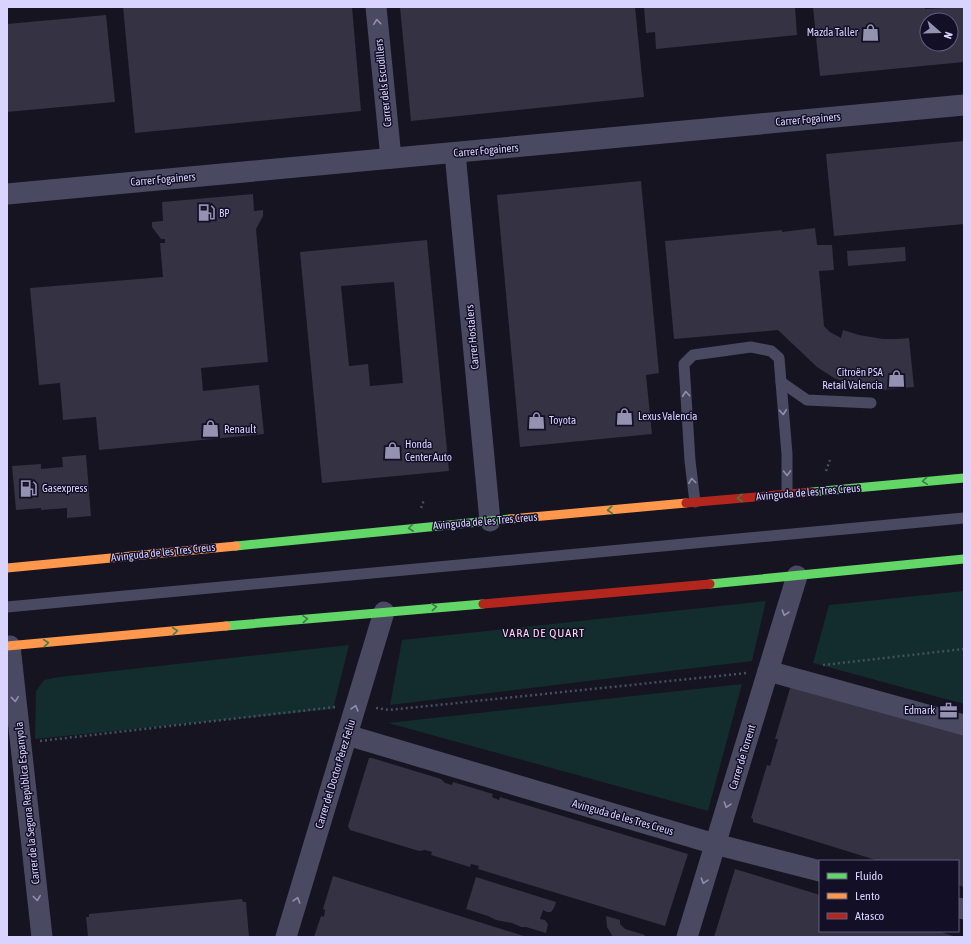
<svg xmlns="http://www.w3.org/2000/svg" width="971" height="944" font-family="'Asap Condensed',sans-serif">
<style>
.green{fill:#132c2d}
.building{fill:#343243;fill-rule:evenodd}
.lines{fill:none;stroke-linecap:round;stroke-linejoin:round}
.path{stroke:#44505f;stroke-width:2.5;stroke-dasharray:2 3;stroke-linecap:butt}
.lane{stroke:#4a4962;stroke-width:11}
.street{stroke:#4a4962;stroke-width:21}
.fast{stroke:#63d668;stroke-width:9}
.slow{stroke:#ff974d;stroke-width:9}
.jam{stroke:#b3261e;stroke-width:9}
.oneway{stroke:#928eb0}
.oneway2{stroke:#3f7c4a}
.labels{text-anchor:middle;stroke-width:3;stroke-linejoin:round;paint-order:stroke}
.poi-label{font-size:11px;fill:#d9d4ff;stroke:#130f26;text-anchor:start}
.street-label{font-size:11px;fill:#d9d4ff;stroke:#130f26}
.neighbourhood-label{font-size:12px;letter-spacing:1px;fill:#ffd6f0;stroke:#130f26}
</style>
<rect width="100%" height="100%" fill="#161421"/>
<!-- green -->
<g class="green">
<path d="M 964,591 L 964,704 L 813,663 L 829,605 Z"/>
<path d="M 766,601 L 752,661 L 390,705 L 402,640 Z"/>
<path d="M 349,645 L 333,709 L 35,739 L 36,691 L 44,680 L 59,677 Z"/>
<path d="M 742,684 L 708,811 L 388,723 Z"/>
</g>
<!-- building -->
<g class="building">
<path d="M 123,7 L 352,7 L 361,111 L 135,133 Z"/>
<path d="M 400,7 L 635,7 L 644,97 L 411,121 Z"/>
<path d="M 644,7 L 795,7 L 797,35 L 656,49 L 655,32 L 646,33 Z"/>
<path d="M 813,7 L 925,7 L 925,9 L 964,7 L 964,62 L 820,76 ZM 927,20 L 951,20 L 951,44 L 927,44 Z"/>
<path d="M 106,15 L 115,102 L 7,112 L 7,24 Z"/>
<path d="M 964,141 L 964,224 L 834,236 L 826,154 Z"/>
<path d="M 641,181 L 659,373 L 646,375 L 652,434 L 520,447 L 497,195 Z"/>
<path d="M 253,194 L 254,211 L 263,210 L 263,216 L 256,229 L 268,362 L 201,368 L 203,391 L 259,385 L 264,434 L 99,450 L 96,417 L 63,420 L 60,383 L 39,385 L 30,288 L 163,277 L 160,243 L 165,243 L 165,239 L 161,239 L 152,227 L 152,222 L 163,221 L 162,202 Z"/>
<path d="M 815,228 L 817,245 L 832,245 L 834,270 L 819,271 L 824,326 L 830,332 L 841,338 L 843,330 L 859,335 L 883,339 L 898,339 L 909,338 L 914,387 L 883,390 L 863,388 L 846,383 L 834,378 L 817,367 L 778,330 L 674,339 L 665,241 L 782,230 L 782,232 Z"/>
<path d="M 427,240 L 449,471 L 322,483 L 300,252 ZM 394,282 L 403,383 L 370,386 L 368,364 L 349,366 L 341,286 Z"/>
<path d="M 905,247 L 906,261 L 848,266 L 847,251 Z"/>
<path d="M 86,455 L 91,516 L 67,518 L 67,508 L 41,510 L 41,508 L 16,510 L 12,466 L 41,464 L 41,469 L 63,467 L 62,457 Z"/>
<path d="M 791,685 L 964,735 L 964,887 L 958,885 L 958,861 L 879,861 L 753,822 L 753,819 L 751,818 L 767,765 L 770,766 L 778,739 L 775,739 Z"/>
<path d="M 369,758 L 372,758 L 441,779 L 445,783 L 452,785 L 453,782 L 493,794 L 492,797 L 499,800 L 500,797 L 688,854 L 665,926 L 478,869 L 479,866 L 471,864 L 470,867 L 431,855 L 432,852 L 425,850 L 419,851 L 350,830 L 348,826 Z"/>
<path d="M 735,869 L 820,895 L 820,931 L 938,931 L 956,937 L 714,937 Z"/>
<path d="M 333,876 L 527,937 L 314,937 L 321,916 L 324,917 L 325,910 L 323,909 Z"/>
<path d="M 476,877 L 556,902 L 554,908 L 551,912 L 547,912 L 543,910 L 540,919 L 545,920 L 548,924 L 546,933 L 526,927 L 521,927 L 512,923 L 496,920 L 488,916 L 466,909 Z"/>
<path d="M 242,899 L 243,902 L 246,902 L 249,937 L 88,937 L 86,917 L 89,917 L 89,914 Z"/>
<path d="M 606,916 L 620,920 L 620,924 L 625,929 L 645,935 L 644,937 L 613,937 L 607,927 Z"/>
</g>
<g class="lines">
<!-- path -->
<g class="path">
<path d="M 826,471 L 830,460"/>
<path d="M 421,508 L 424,500"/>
<path d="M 823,665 L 964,649"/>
<path d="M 376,708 L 389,710 L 747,673"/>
<path d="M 40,741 L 335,707"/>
</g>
<!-- lane -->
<g class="lane">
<path d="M 781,382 L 807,400 L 871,403"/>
<path d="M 695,502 L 690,461 L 684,364 L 693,355 L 751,347 L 771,351 L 779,358 L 787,454 L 787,493"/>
<path d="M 7,607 L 964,518"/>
</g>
<!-- street -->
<g class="street">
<path d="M 376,7 L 391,158"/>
<path d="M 455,153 L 490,521"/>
<path d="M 7,194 L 964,105"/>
<path d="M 10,646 L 42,937"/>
<path d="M 768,671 L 964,725"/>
<path d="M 347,735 L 715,844 L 820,871"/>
<path d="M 958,908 L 964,909"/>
<path d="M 286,937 L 384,612"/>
<path d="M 687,937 L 797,576"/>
</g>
<!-- fast -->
<g class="fast">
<path d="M 812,492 L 964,478"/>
<path d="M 236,546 L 510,519"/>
<path d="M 710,584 L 964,559"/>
<path d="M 226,626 L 483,604"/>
</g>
<!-- slow -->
<g class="slow">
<path d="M 510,519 L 686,503"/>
<path d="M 7,568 L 236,546"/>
<path d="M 7,646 L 226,626"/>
</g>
<!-- jam -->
<g class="jam">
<path d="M 686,503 L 812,492"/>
<path d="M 483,604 L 710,584"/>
</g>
</g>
<!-- one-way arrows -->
<defs><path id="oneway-chevron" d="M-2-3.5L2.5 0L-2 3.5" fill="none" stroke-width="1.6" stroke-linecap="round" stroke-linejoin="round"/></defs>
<g class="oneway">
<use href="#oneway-chevron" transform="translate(377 22) rotate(-96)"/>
<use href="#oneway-chevron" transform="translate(686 394) rotate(-95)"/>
<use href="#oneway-chevron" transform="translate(783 412) rotate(85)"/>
<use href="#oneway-chevron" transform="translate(787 473) rotate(89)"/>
<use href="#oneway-chevron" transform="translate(692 481) rotate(-97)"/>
<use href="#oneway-chevron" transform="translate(785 613) rotate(107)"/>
<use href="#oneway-chevron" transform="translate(15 699) rotate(84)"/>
<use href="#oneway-chevron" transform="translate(355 708) rotate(-74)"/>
<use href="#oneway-chevron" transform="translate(727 805) rotate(107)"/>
<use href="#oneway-chevron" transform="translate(704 881) rotate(107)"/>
<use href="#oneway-chevron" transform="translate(37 898) rotate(83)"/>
<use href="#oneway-chevron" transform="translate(297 900) rotate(-73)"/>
</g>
<g class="oneway2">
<use href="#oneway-chevron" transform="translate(925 481) rotate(175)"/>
<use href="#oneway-chevron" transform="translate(740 498) rotate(175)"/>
<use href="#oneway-chevron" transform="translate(610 510) rotate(175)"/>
<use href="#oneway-chevron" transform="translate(411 528) rotate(174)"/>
<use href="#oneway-chevron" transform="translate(434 607) rotate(-5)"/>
<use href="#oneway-chevron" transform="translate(305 619) rotate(-5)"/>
<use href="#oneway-chevron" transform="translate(175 631) rotate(-5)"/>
<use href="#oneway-chevron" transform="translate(46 643) rotate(-5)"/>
</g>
<!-- icons -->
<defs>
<symbol id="shop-bare" viewBox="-9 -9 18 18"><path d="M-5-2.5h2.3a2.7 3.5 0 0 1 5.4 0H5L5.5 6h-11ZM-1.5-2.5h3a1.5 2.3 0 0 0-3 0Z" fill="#9591b1" stroke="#130f26" stroke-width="2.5" paint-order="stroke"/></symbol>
<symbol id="fuel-bare" viewBox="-9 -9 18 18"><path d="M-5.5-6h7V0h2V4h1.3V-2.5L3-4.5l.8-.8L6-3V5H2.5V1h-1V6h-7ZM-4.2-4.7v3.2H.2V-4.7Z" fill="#9591b1" stroke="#130f26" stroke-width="2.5" paint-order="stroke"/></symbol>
<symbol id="office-bare" viewBox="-9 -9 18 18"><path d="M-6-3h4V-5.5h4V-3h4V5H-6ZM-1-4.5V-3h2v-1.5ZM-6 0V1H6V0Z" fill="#9591b1" stroke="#130f26" stroke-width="2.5" paint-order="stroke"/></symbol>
</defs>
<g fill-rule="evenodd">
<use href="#shop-bare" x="858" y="20" width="25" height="25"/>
<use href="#fuel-bare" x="194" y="200" width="25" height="25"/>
<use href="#shop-bare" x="884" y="366" width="25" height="25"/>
<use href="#shop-bare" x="612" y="404" width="25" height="25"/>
<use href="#shop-bare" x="524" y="408" width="25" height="25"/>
<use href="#shop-bare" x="198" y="416" width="25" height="25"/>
<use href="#shop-bare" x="380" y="438" width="25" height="25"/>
<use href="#fuel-bare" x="16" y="476" width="25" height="25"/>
<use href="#office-bare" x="936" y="698" width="25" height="25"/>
</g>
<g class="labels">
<!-- poi labels -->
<g class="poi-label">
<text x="858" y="36" text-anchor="end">Mazda Taller</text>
<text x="219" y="217">BP</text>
<text x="883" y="376" text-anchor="end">Citroën PSA<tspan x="883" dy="13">Retail Valencia</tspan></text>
<text x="638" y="420">Lexus Valencia</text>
<text x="549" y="424">Toyota</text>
<text x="224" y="433">Renault</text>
<text x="405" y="448">Honda<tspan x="405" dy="13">Center Auto</tspan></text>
<text x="42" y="492">Gasexpress</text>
<text x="935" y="714" text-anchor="end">Edmark</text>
</g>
<!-- street labels -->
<g class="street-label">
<text transform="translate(383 83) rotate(-96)" y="4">Carrer dels Escudillers</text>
<text transform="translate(808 119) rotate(-5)" y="4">Carrer Fogainers</text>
<text transform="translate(486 150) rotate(-5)" y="4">Carrer Fogainers</text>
<text transform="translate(163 179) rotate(-5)" y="4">Carrer Fogainers</text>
<text transform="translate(472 337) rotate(-95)" y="4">Carrer Hostalers</text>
<text transform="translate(808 492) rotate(-5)" y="4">Avinguda de les Tres Creus</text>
<text transform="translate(485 521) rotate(-5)" y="4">Avinguda de les Tres Creus</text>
<text transform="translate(163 552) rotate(-6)" y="4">Avinguda de les Tres Creus</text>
<text transform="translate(742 757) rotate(-73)" y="4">Carrer de Torrent</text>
<text transform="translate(335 774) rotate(-73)" y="4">Carrer del Doctor Pérez Feliu</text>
<text transform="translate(27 803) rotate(-96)" y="4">Carrer de la Segona República Espanyola</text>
<text transform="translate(623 817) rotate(16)" y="4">Avinguda de les Tres Creus</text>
</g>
<!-- neighbourhood labels -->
<g class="neighbourhood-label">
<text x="544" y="637">VARA DE QUART</text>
</g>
</g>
<!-- border -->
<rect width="971" height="944" fill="none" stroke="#d9d4ff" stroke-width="16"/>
<!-- legend -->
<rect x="819" y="860" width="140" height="72" fill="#130f26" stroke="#625e7d"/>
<rect x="827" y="873" width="20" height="6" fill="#63d668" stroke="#625e7d"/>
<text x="855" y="880" font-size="12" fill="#d9d4ff">Fluido</text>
<rect x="827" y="893" width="20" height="6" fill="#ff974d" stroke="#625e7d"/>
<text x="855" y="900" font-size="12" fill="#d9d4ff">Lento</text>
<rect x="827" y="913" width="20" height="6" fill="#b3261e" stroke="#625e7d"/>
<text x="855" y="920" font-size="12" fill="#d9d4ff">Atasco</text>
<!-- north arrow -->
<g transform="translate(939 32) rotate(110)"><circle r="19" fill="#130f26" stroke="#625e7d"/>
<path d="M0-3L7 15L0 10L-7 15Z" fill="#9591b1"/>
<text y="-6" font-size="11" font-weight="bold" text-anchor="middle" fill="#d9d4ff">N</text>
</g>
</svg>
